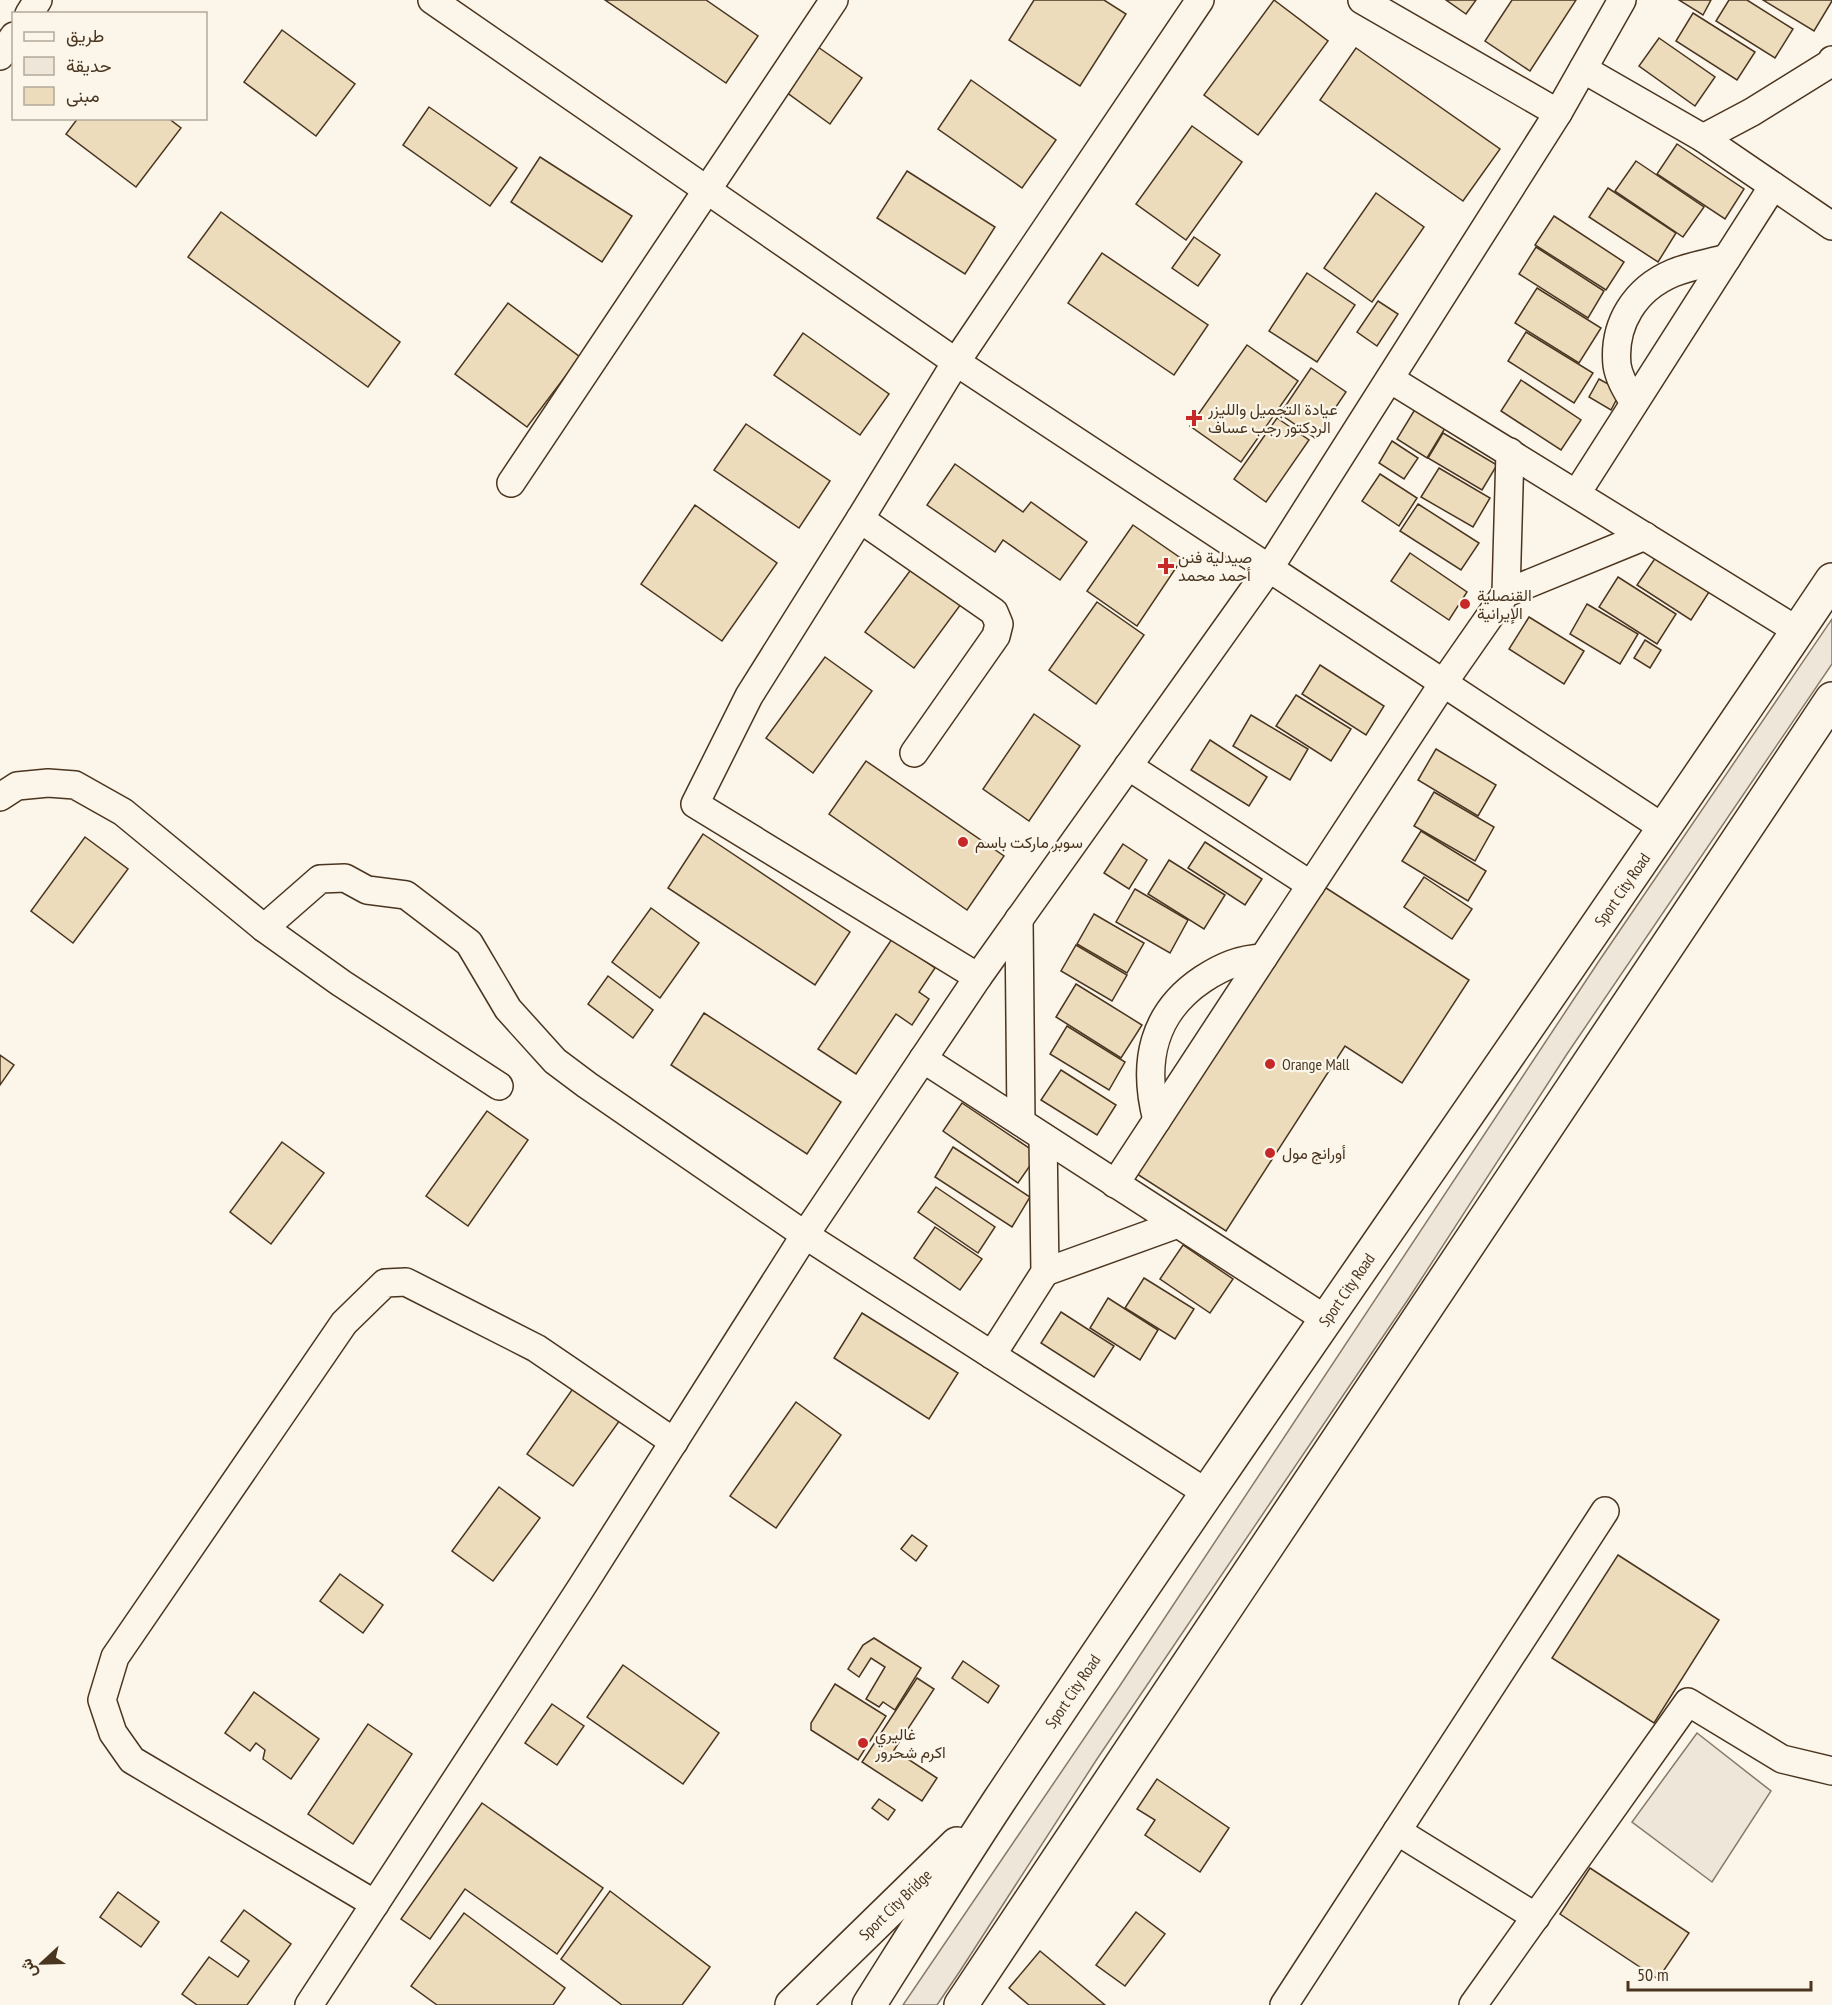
<svg xmlns="http://www.w3.org/2000/svg" width="1832" height="2005" font-family="'PT Sans Narrow',Vazirmatn,sans-serif">
<style>
.green{fill:#ede6d9;stroke:#887966;stroke-width:1.5}
.building{fill:#ecdcbc;stroke:#4a3520;stroke-width:1.5}
.lines{fill:none;stroke-linecap:round;stroke-linejoin:round}
.minor-casing{stroke:#4a3520;stroke-width:30}
.major-casing{stroke:#4a3520;stroke-width:36}
.minor{stroke:#fbf6e9;stroke-width:27}
.major{stroke:#fbf6e9;stroke-width:33}
.poi-dot{fill:#c62828;stroke:#fbf6e9;stroke-width:2}
.labels{text-anchor:middle;stroke-width:4.5;stroke-linejoin:round;paint-order:stroke}
.poi-label{font-size:16px;fill:#4a3520;stroke:#fbf6e9;text-anchor:start}
.street-label{font-size:16px;fill:#4a3520;stroke:#fbf6e9}
</style>
<rect width="100%" height="100%" fill="#fbf6e9"/>
<!-- green -->
<g class="green">
<path d="M 1832,619 L 1832,664 L 1567,1054 L 1407,1301 L 1097,1759 L 960,1971 L 937,2005 L 903,2005 L 1119,1687 L 1599,961 Z"/>
<path d="M 1697,1733 L 1771,1791 L 1712,1882 L 1632,1822 Z"/>
</g>
<!-- building -->
<g class="building">
<path d="M 605,0 L 706,0 L 758,36 L 726,83 Z"/>
<path d="M 1034,0 L 1104,0 L 1126,14 L 1080,86 L 1009,40 Z"/>
<path d="M 1274,0 L 1328,41 L 1258,135 L 1204,95 Z"/>
<path d="M 1446,0 L 1476,0 L 1466,14 Z"/>
<path d="M 1512,0 L 1576,0 L 1530,71 L 1485,41 Z"/>
<path d="M 1679,0 L 1711,0 L 1703,15 Z"/>
<path d="M 1729,0 L 1747,0 L 1793,29 L 1775,58 L 1716,21 Z"/>
<path d="M 1763,0 L 1832,0 L 1832,1 L 1814,31 Z"/>
<path d="M 1693,13 L 1755,52 L 1737,80 L 1676,41 Z"/>
<path d="M 282,30 L 355,84 L 316,136 L 244,82 Z"/>
<path d="M 1659,38 L 1715,77 L 1695,106 L 1639,66 Z"/>
<path d="M 818,47 L 862,78 L 830,124 L 786,92 Z"/>
<path d="M 1356,48 L 1500,149 L 1463,201 L 1320,100 Z"/>
<path d="M 971,80 L 1056,140 L 1022,188 L 938,129 Z"/>
<path d="M 429,107 L 517,168 L 490,206 L 403,145 Z"/>
<path d="M 78,118 L 168,118 L 181,128 L 136,187 L 66,134 Z"/>
<path d="M 1192,126 L 1242,162 L 1186,240 L 1136,204 Z"/>
<path d="M 1677,144 L 1744,189 L 1725,219 L 1657,174 Z"/>
<path d="M 540,157 L 632,216 L 602,262 L 511,202 Z"/>
<path d="M 1636,161 L 1704,207 L 1683,237 L 1615,191 Z"/>
<path d="M 907,171 L 995,227 L 965,274 L 877,218 Z"/>
<path d="M 1608,188 L 1676,233 L 1658,262 L 1589,217 Z"/>
<path d="M 1376,193 L 1424,227 L 1372,302 L 1324,268 Z"/>
<path d="M 221,212 L 400,342 L 368,387 L 188,257 Z"/>
<path d="M 1554,216 L 1624,262 L 1606,290 L 1535,245 Z"/>
<path d="M 1194,237 L 1220,255 L 1198,286 L 1172,268 Z"/>
<path d="M 1536,247 L 1604,291 L 1588,318 L 1519,274 Z"/>
<path d="M 1102,253 L 1208,325 L 1174,375 L 1068,303 Z"/>
<path d="M 1307,273 L 1355,305 L 1317,362 L 1269,331 Z"/>
<path d="M 1537,288 L 1601,328 L 1579,363 L 1515,323 Z"/>
<path d="M 1378,301 L 1398,314 L 1377,346 L 1357,332 Z"/>
<path d="M 508,303 L 580,357 L 527,427 L 455,374 Z"/>
<path d="M 1526,332 L 1593,373 L 1574,403 L 1508,361 Z"/>
<path d="M 803,333 L 889,394 L 860,435 L 774,375 Z"/>
<path d="M 1247,345 L 1298,381 L 1241,462 L 1190,426 Z"/>
<path d="M 1311,368 L 1346,392 L 1315,438 L 1280,414 Z"/>
<path d="M 1599,379 L 1621,391 L 1611,410 L 1589,397 Z"/>
<path d="M 1521,380 L 1581,420 L 1561,450 L 1501,411 Z"/>
<path d="M 1420,401 L 1450,420 L 1427,458 L 1397,439 Z"/>
<path d="M 1277,418 L 1309,440 L 1266,502 L 1234,479 Z"/>
<path d="M 746,424 L 830,481 L 799,528 L 714,470 Z"/>
<path d="M 1443,433 L 1497,465 L 1482,490 L 1428,458 Z"/>
<path d="M 1392,441 L 1418,458 L 1404,479 L 1379,463 Z"/>
<path d="M 955,464 L 1023,512 L 1031,502 L 1087,542 L 1060,580 L 1003,540 L 995,552 L 927,505 Z"/>
<path d="M 1439,468 L 1490,498 L 1473,527 L 1421,497 Z"/>
<path d="M 1380,474 L 1417,498 L 1399,526 L 1362,501 Z"/>
<path d="M 1418,504 L 1479,543 L 1461,570 L 1400,531 Z"/>
<path d="M 695,505 L 777,563 L 722,641 L 641,584 Z"/>
<path d="M 1133,525 L 1182,559 L 1137,626 L 1087,591 Z"/>
<path d="M 1410,553 L 1467,592 L 1449,620 L 1391,581 Z"/>
<path d="M 1658,554 L 1711,589 L 1691,620 L 1637,585 Z"/>
<path d="M 915,564 L 964,600 L 914,668 L 865,632 Z"/>
<path d="M 1618,577 L 1676,614 L 1657,644 L 1599,607 Z"/>
<path d="M 1097,602 L 1144,635 L 1096,704 L 1049,670 Z"/>
<path d="M 1587,604 L 1638,634 L 1620,664 L 1570,634 Z"/>
<path d="M 1529,617 L 1584,651 L 1564,684 L 1509,649 Z"/>
<path d="M 1645,640 L 1661,650 L 1650,668 L 1634,658 Z"/>
<path d="M 825,657 L 872,691 L 813,773 L 766,738 Z"/>
<path d="M 1320,665 L 1384,706 L 1366,735 L 1302,694 Z"/>
<path d="M 1296,695 L 1351,729 L 1331,761 L 1276,726 Z"/>
<path d="M 1034,714 L 1080,746 L 1029,821 L 983,789 Z"/>
<path d="M 1251,715 L 1308,749 L 1290,780 L 1233,746 Z"/>
<path d="M 1210,740 L 1267,777 L 1249,806 L 1191,770 Z"/>
<path d="M 1436,749 L 1496,785 L 1478,816 L 1418,780 Z"/>
<path d="M 866,761 L 1004,856 L 967,910 L 829,814 Z"/>
<path d="M 1434,792 L 1494,827 L 1475,861 L 1414,826 Z"/>
<path d="M 1421,831 L 1486,871 L 1468,901 L 1402,861 Z"/>
<path d="M 703,834 L 850,932 L 815,985 L 668,888 Z"/>
<path d="M 85,837 L 128,869 L 73,943 L 31,911 Z"/>
<path d="M 1205,842 L 1262,879 L 1245,905 L 1188,868 Z"/>
<path d="M 1123,844 L 1147,860 L 1129,889 L 1104,873 Z"/>
<path d="M 1169,860 L 1225,895 L 1204,929 L 1148,894 Z"/>
<path d="M 1424,877 L 1472,909 L 1452,939 L 1404,907 Z"/>
<path d="M 1323,886 L 1469,980 L 1402,1083 L 1345,1046 L 1226,1231 L 1137,1174 Z"/>
<path d="M 1135,889 L 1188,920 L 1170,953 L 1116,922 Z"/>
<path d="M 651,908 L 699,943 L 660,998 L 612,962 Z"/>
<path d="M 1094,914 L 1144,943 L 1127,973 L 1077,944 Z"/>
<path d="M 892,939 L 935,968 L 919,992 L 929,999 L 912,1025 L 896,1014 L 856,1074 L 818,1049 Z"/>
<path d="M 1076,945 L 1127,975 L 1112,1001 L 1061,971 Z"/>
<path d="M 608,976 L 653,1010 L 633,1038 L 588,1004 Z"/>
<path d="M 1076,984 L 1142,1025 L 1121,1058 L 1056,1017 Z"/>
<path d="M 704,1013 L 841,1102 L 807,1154 L 671,1065 Z"/>
<path d="M 1067,1026 L 1125,1062 L 1109,1090 L 1050,1054 Z"/>
<path d="M 0,1055 L 14,1065 L 0,1085 Z"/>
<path d="M 1061,1070 L 1116,1105 L 1097,1135 L 1041,1100 Z"/>
<path d="M 962,1103 L 1038,1154 L 1018,1183 L 943,1131 Z"/>
<path d="M 487,1111 L 528,1140 L 468,1226 L 426,1196 Z"/>
<path d="M 282,1142 L 324,1173 L 271,1244 L 230,1212 Z"/>
<path d="M 953,1147 L 1030,1197 L 1012,1227 L 935,1177 Z"/>
<path d="M 936,1187 L 995,1227 L 978,1253 L 918,1212 Z"/>
<path d="M 935,1227 L 982,1259 L 960,1290 L 914,1258 Z"/>
<path d="M 1183,1245 L 1233,1279 L 1210,1313 L 1160,1279 Z"/>
<path d="M 1144,1278 L 1194,1309 L 1175,1339 L 1125,1308 Z"/>
<path d="M 1108,1298 L 1158,1330 L 1140,1360 L 1090,1328 Z"/>
<path d="M 1061,1312 L 1114,1346 L 1094,1377 L 1041,1343 Z"/>
<path d="M 862,1313 L 958,1373 L 929,1419 L 834,1358 Z"/>
<path d="M 579,1380 L 625,1413 L 573,1486 L 527,1454 Z"/>
<path d="M 796,1402 L 841,1435 L 776,1528 L 730,1496 Z"/>
<path d="M 499,1487 L 540,1518 L 493,1581 L 452,1551 Z"/>
<path d="M 912,1535 L 927,1546 L 916,1561 L 901,1549 Z"/>
<path d="M 1618,1555 L 1719,1620 L 1654,1723 L 1552,1658 Z"/>
<path d="M 340,1574 L 383,1605 L 363,1633 L 320,1601 Z"/>
<path d="M 874,1638 L 921,1668 L 895,1710 L 883,1702 L 879,1707 L 866,1699 L 885,1667 L 871,1658 L 859,1677 L 848,1669 L 863,1645 Z"/>
<path d="M 963,1661 L 999,1686 L 988,1703 L 952,1678 Z"/>
<path d="M 623,1665 L 719,1733 L 683,1784 L 587,1717 Z"/>
<path d="M 917,1678 L 934,1689 L 894,1750 L 937,1778 L 922,1801 L 862,1762 Z"/>
<path d="M 835,1684 L 886,1716 L 858,1760 L 811,1730 L 811,1723 Z"/>
<path d="M 254,1692 L 319,1739 L 291,1779 L 263,1759 L 265,1750 L 256,1743 L 250,1751 L 225,1733 Z"/>
<path d="M 552,1704 L 584,1726 L 557,1765 L 525,1743 Z"/>
<path d="M 368,1724 L 412,1754 L 353,1844 L 308,1814 Z"/>
<path d="M 1157,1779 L 1229,1828 L 1200,1872 L 1145,1835 L 1155,1820 L 1137,1809 Z"/>
<path d="M 879,1799 L 895,1810 L 888,1820 L 872,1808 Z"/>
<path d="M 482,1803 L 603,1888 L 557,1954 L 465,1889 L 430,1939 L 401,1919 Z"/>
<path d="M 1590,1868 L 1689,1933 L 1658,1979 L 1560,1914 Z"/>
<path d="M 610,1891 L 710,1967 L 682,2005 L 622,2005 L 561,1959 Z"/>
<path d="M 118,1892 L 159,1922 L 141,1947 L 100,1917 Z"/>
<path d="M 244,1910 L 291,1944 L 247,2005 L 197,2005 L 182,1994 L 209,1957 L 238,1977 L 249,1961 L 221,1941 Z"/>
<path d="M 1136,1912 L 1165,1934 L 1125,1986 L 1096,1965 Z"/>
<path d="M 464,1913 L 565,1988 L 553,2005 L 437,2005 L 411,1986 Z"/>
<path d="M 1040,1951 L 1105,2005 L 1029,2005 L 1009,1988 Z"/>
</g>
<g class="lines">
<defs>
<g id="minor">
<path d="M 432,0 L 956,362 L 1665,829"/>
<path d="M 1362,0 L 1558,113"/>
<path d="M 29,14 L 38,0"/>
<path d="M 0,56 L 14,36"/>
<path d="M 1583,69 L 1703,138 L 1832,226"/>
<path d="M 1703,138 L 1752,112 L 1831,63 L 1832,60"/>
<path d="M 1390,379 L 1798,631"/>
<path d="M 1634,403 C 1627,391 1619,379 1617,365 C 1613,324 1635,289 1673,273 C 1690,266 1709,263 1727,258"/>
<path d="M 511,483 L 834,0"/>
<path d="M 1577,493 L 1773,186"/>
<path d="M 860,519 L 994,612 L 999,624 L 996,636 L 914,753"/>
<path d="M 1506,593 L 1510,452"/>
<path d="M 1128,766 L 1311,885"/>
<path d="M 0,797 L 17,786 L 48,783 L 75,785 L 123,812 L 264,928 L 341,983 L 499,1086"/>
<path d="M 1019,919 L 1021,1122"/>
<path d="M 264,928 L 320,879 L 345,878 L 367,890 L 406,895 L 469,943 L 508,1009 L 555,1061 L 587,1085 L 805,1235 L 1207,1493"/>
<path d="M 978,977 L 695,804 L 749,696 L 860,519 L 956,362 L 1200,0"/>
<path d="M 923,1059 L 1327,1320"/>
<path d="M 1157,1120 C 1142,1063 1152,1013 1203,979 C 1223,966 1240,959 1263,958"/>
<path d="M 1115,1184 L 1444,682 L 1506,593 L 1645,536"/>
<path d="M 1045,1272 L 1178,1224"/>
<path d="M 992,1355 L 1045,1272 L 1043,1137"/>
<path d="M 1397,1831 L 1536,1917"/>
<path d="M 375,1904 L 132,1760 L 113,1733 L 102,1700 L 115,1657 L 344,1323 L 385,1283 L 406,1282 L 536,1348 L 674,1442"/>
<path d="M 309,2005 L 581,1588 L 805,1235 L 923,1059 L 978,977 L 1270,567 L 1558,113 L 1622,0"/>
<path d="M 1284,2005 L 1605,1511"/>
<path d="M 1473,2005 L 1688,1702 L 1782,1759 L 1832,1771"/>
</g>
<g id="major">
<path id="s1" d="M 792,2005 L 957,1844"/>
<path id="s2" d="M 869,2005 C 912,1937 955,1868 999,1801 C 1272,1391 1558,989 1832,580"/>
<path d="M 961,2005 L 1832,699"/>
</g>
</defs>
<!-- minor casing -->
<use href="#minor" class="minor-casing"/>
<!-- major casing -->
<use href="#major" class="major-casing"/>
<!-- minor -->
<use href="#minor" class="minor"/>
<!-- major -->
<use href="#major" class="major"/>
</g>
<!-- markers -->
<g class="poi-dot">
<path d="M1191 409h6v6h6v6h-6v6h-6v-6h-6v-6h6z"/>
<path d="M1163 557h6v6h6v6h-6v6h-6v-6h-6v-6h6z"/>
<circle cx="1465" cy="604" r="6"/>
<circle cx="963" cy="842" r="6"/>
<circle cx="1270" cy="1064" r="6"/>
<circle cx="1270" cy="1153" r="6"/>
<circle cx="863" cy="1743" r="6"/>
</g>
<g class="labels">
<!-- poi labels -->
<g class="poi-label">
<text x="1208" y="415">عيادة التجميل والليزر<tspan x="1208" dy="18">الردكتور رجب عساف</tspan></text>
<text x="1178" y="563">صيدلية فنن<tspan x="1178" dy="18">أحمد محمد</tspan></text>
<text x="1477" y="601">القنصلية<tspan x="1477" dy="18">الإيرانية</tspan></text>
<text x="975" y="848">سوبر ماركت باسم</text>
<text x="1282" y="1070">Orange Mall</text>
<text x="1282" y="1159">أورانج مول</text>
<text x="875" y="1740">غاليري<tspan x="875" dy="18">اكرم شحرور</tspan></text>
</g>
<!-- street labels -->
<g class="street-label">
<text dy="6" stroke="none"><textPath href="#s2" startOffset="1346">Sport City Road</textPath></text>
<text dy="6" stroke="none"><textPath href="#s2" startOffset="860">Sport City Road</textPath></text>
<text dy="6" stroke="none"><textPath href="#s2" startOffset="374">Sport City Road</textPath></text>
<text dy="6" stroke="none"><textPath href="#s1" startOffset="144">Sport City Bridge</textPath></text>
</g>
</g>
<!-- legend -->
<rect x="12" y="12" width="195" height="108" fill="#fbf6e9" stroke="#b4a999" stroke-width="1.5"/>
<rect x="24" y="32" width="30" height="9" fill="#fbf6e9" stroke="#b4a999" stroke-width="1.5"/>
<text x="66" y="42" font-size="18" fill="#4a3520">طريق</text>
<rect x="24" y="57" width="30" height="18" fill="#ede6d9" stroke="#b4a999" stroke-width="1.5"/>
<text x="66" y="72" font-size="18" fill="#4a3520">حديقة</text>
<rect x="24" y="87" width="30" height="18" fill="#ecdcbc" stroke="#b4a999" stroke-width="1.5"/>
<text x="66" y="102" font-size="18" fill="#4a3520">مبنى</text>
<!-- north arrow -->
<g transform="translate(42 1963) rotate(248)" stroke="#fbf6e9" stroke-width="4.5" paint-order="stroke">
<path d="M0-4.5L10 22L0 15L-10 22Z" fill="#4a3520"/>
<text y="-9" font-size="16" font-weight="bold" text-anchor="middle" fill="#4a3520">ش</text>
</g>
<!-- scale -->
<path d="M1628 1981v9h183v-9" fill="none" stroke="#4a3520" stroke-width="3"/>
<text x="1637" y="1981" font-size="18" fill="#4a3520" stroke="#fbf6e9" stroke-width="4.5" paint-order="stroke">50 m</text>
</svg>
